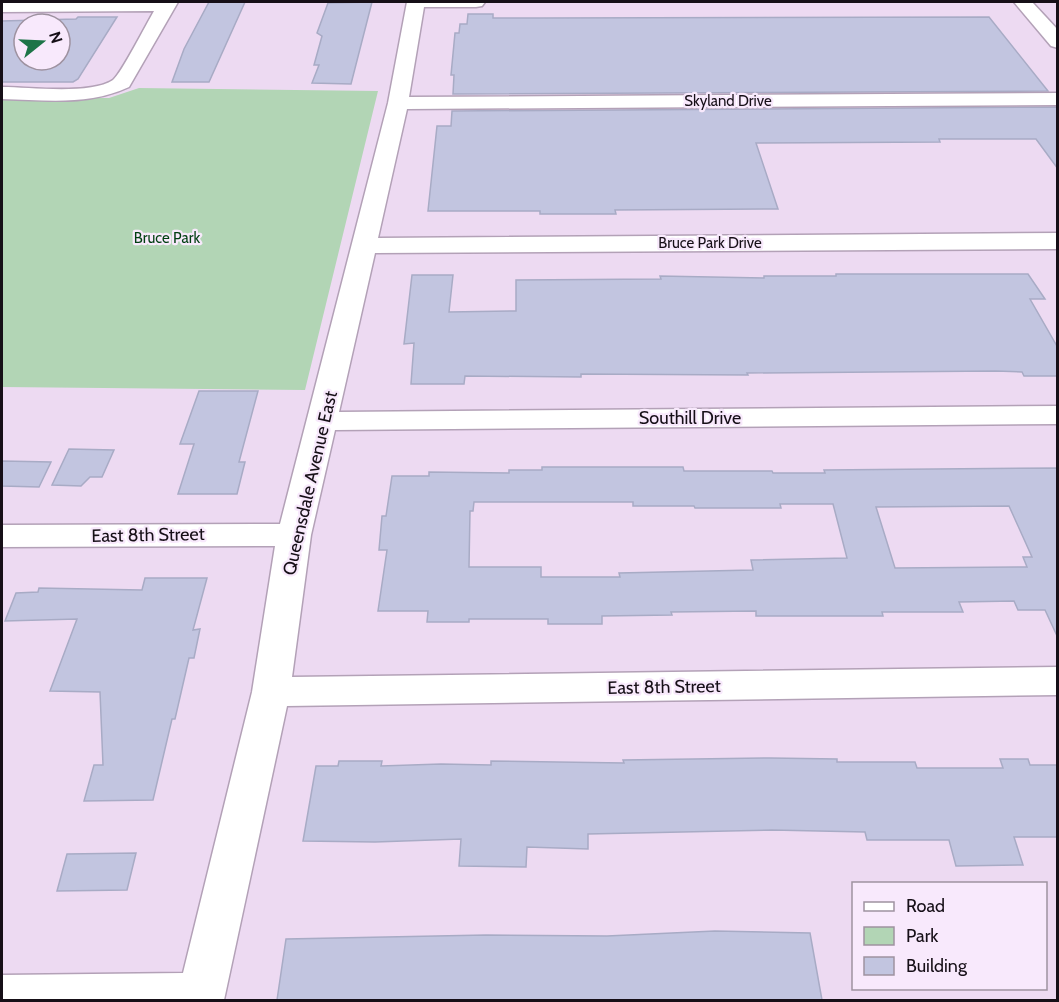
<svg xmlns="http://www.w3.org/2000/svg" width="1059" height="1002" font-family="Cabin,sans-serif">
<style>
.green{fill:#b2d5b5}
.building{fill:#c2c5e0;stroke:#a8abc5;stroke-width:1.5;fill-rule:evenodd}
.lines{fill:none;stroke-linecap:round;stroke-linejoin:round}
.minor-casing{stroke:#b3a1b7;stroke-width:3}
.minor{fill:#fff;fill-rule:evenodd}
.labels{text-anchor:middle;stroke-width:4.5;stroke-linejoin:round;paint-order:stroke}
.far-street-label{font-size:15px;fill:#160f17;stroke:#f8e9fc}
.far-park-label{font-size:15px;fill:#003f11;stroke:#f8e9fc}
.street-label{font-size:18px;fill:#160f17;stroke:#f8e9fc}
</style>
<rect width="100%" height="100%" fill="#eddaf2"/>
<!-- green -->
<path class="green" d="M 139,88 L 378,91 L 305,390 L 2,387 L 2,98 L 109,98 Z"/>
<!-- building -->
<g class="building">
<path d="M 209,2 L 245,2 L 209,82 L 172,82 L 184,49 Z"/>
<path d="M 372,2 L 351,84 L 312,83 L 319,65 L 314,65 L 322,36 L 317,33 L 328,3 Z"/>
<path d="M 468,14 L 493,14 L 493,18 L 541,18 L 989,17 L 1048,91 L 453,94 L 454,75 L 451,75 L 455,33 L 459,33 L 460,24 L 467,24 Z"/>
<path d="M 78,17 L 117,17 L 78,79 L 73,82 L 2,82 L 2,21 L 76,19 ZM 24,24 L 60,24 L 60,60 L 24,60 Z"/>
<path d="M 1058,107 L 1058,169 L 1036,139 L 939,139 L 940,142 L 756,143 L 778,209 L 615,210 L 616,214 L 540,214 L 540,211 L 428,211 L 437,126 L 451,126 L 452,111 Z"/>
<path d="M 836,274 L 1028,274 L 1045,299 L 1030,299 L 1058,348 L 1058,376 L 1024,376 L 1022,372 L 996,371 L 747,373 L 748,375 L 581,374 L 581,377 L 465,376 L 464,384 L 411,384 L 414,343 L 404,344 L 412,275 L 453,275 L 449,312 L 516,311 L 516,280 L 661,279 L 660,276 L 764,278 L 764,276 L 836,276 Z"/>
<path d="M 199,391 L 258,391 L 239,462 L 245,462 L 237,494 L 178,494 L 194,444 L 180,444 Z"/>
<path d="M 69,449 L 114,450 L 102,477 L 90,477 L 81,486 L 52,485 Z"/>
<path d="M 2,461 L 51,462 L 39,487 L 2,486 Z"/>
<path d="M 542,467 L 683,467 L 684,471 L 772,471 L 773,473 L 825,473 L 824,470 L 1058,468 L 1058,638 L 1045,610 L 1018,610 L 1014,601 L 959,602 L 963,612 L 882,612 L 883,616 L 756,616 L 756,611 L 671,612 L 672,615 L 602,616 L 602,624 L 548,624 L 548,619 L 469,619 L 469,622 L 427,622 L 428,611 L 378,611 L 387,550 L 379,550 L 382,516 L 386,516 L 392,476 L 429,476 L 429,472 L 509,473 L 509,470 L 542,470 ZM 474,502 L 633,502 L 633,506 L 694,506 L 695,508 L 781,508 L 780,504 L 833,504 L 847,558 L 751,560 L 753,570 L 619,573 L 620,577 L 541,577 L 541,567 L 469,567 L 470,511 L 473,511 ZM 1009,506 L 1032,557 L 1023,557 L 1027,567 L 895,568 L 876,507 Z"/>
<path d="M 145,578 L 207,578 L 193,630 L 200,629 L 194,658 L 189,658 L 175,719 L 172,719 L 153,800 L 84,801 L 94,765 L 103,765 L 100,692 L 50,691 L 77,619 L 5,621 L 16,593 L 38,592 L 39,588 L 142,590 Z"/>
<path d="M 770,758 L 837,759 L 837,762 L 915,762 L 917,768 L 1003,768 L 1000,759 L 1028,759 L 1030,765 L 1058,765 L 1058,837 L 1014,837 L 1023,865 L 956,866 L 949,840 L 867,840 L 865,832 L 772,830 L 588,834 L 588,849 L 527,847 L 526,867 L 459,866 L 461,839 L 375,842 L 303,841 L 316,766 L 338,766 L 339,761 L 382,761 L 381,766 L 441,764 L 491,765 L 491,761 L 624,763 L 623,760 Z"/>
<path d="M 136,853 L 127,890 L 57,891 L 67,854 Z"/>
<path d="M 715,931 L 810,933 L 822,1000 L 277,1000 L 286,939 L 486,935 L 607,936 Z"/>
</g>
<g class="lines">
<defs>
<g id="minor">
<path d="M 2,2 L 178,2 L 129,87 C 89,106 45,100 2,99 L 2,87 C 29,87 91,95 113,80 C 121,74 147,23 154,11 L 2,12 Z"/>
<path d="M 407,2 L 485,2 L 482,6 L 476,7 L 424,7 L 409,97 L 1058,93 L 1058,105 L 407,109 L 378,238 L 1058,233 L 1058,249 L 375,253 L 339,412 L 1058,406 L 1058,424 L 335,430 L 311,535 L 292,677 L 1058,667 L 1058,695 L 287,706 L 224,1000 L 2,1000 L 2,975 L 183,973 L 252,692 L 275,546 L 2,547 L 2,525 L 280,524 L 388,103 Z"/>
<path d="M 1014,2 L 1032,2 L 1058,30 L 1058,48 L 1051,46 Z"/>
</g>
</defs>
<!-- minor casing -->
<use href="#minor" class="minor-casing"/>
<!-- minor -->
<use href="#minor" class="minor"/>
</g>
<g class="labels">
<!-- far-street labels -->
<g class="far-street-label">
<text x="728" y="106">Skyland Drive</text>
<text x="710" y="248">Bruce Park Drive</text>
</g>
<!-- far-park labels -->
<g class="far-park-label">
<text x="167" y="243">Bruce Park</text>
</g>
<!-- street labels -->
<g class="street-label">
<text x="690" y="424">Southill Drive</text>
<text transform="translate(310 483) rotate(-77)" y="6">Queensdale Avenue East</text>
<text transform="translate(148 535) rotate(-1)" y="6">East 8th Street</text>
<text transform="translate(664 687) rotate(-1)" y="6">East 8th Street</text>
</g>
</g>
<!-- border -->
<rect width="1059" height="1002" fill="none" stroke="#160f17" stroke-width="6"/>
<!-- legend -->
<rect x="852" y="882" width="195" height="108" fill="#f8e9fc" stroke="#9e92a0" stroke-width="1.5"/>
<rect x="864" y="902" width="30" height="9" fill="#ffffff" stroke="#9e92a0" stroke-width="1.5"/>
<text x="906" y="912" font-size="18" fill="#160f17">Road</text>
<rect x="864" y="927" width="30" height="18" fill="#b2d5b5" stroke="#9e92a0" stroke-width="1.5"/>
<text x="906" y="942" font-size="18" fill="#160f17">Park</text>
<rect x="864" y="957" width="30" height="18" fill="#c2c5e0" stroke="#9e92a0" stroke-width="1.5"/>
<text x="906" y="972" font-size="18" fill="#160f17">Building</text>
<!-- north arrow -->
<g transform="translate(42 42) rotate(72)"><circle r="28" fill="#f8e9fc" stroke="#9e92a0" stroke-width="1.5"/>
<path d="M0-4.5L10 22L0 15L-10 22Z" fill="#1d7448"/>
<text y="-9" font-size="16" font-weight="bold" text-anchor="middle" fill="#160f17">N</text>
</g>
</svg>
